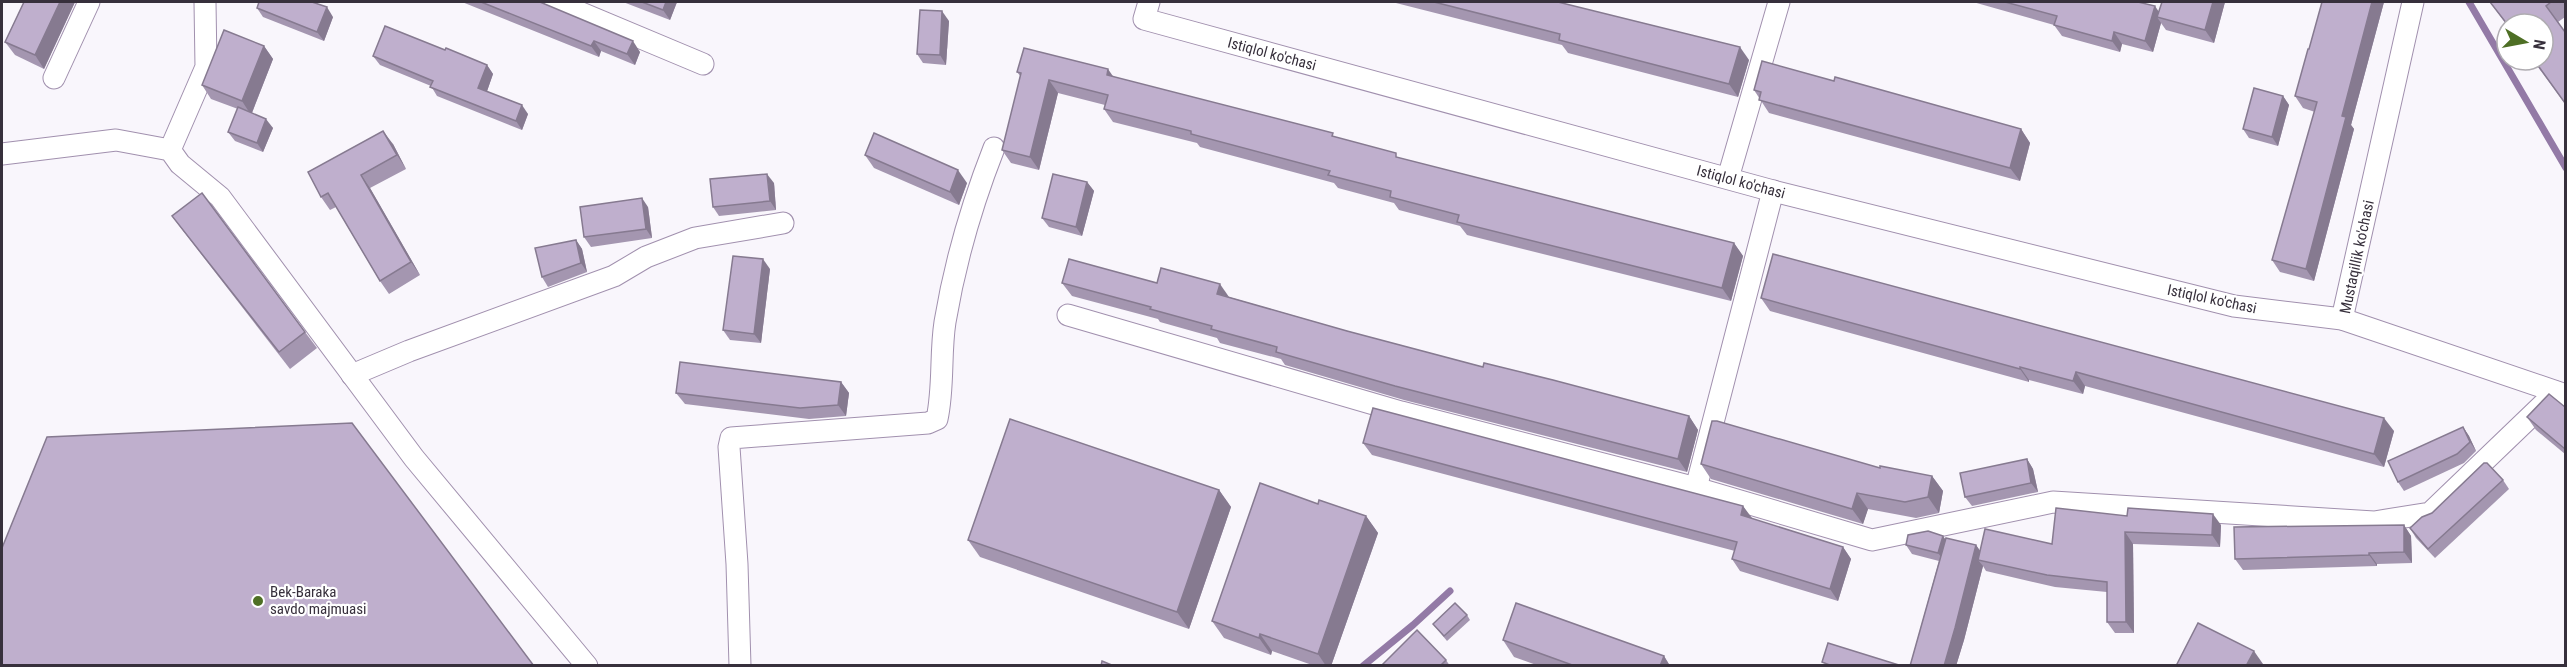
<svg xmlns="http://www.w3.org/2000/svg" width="2567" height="667" font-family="'Roboto Condensed',sans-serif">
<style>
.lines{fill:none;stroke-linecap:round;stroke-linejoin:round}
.stream{stroke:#937aa6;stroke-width:7}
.street-casing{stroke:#a190ae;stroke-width:23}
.street{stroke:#fff;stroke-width:21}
.wall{fill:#a496b0}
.shaded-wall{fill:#867a90}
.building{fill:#bfafcd;stroke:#867a90;stroke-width:1.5}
.poi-dot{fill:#4e6f25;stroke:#fff;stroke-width:2}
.labels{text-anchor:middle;stroke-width:4.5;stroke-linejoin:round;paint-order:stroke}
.street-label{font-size:15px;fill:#37303c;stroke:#fff}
.poi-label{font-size:15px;fill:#37303c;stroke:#fff;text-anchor:start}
</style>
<rect width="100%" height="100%" fill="#f9f6fc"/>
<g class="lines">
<!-- stream -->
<g class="stream">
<path d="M 2469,2 L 2566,168"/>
<path d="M 1363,666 L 1413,625 L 1450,591"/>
</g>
<defs>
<g id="street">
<path d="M 555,2 L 703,64"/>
<path d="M 1149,2 L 1144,19 L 1773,191 L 2234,306 L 2342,319 L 2566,395"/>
<path d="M 54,78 L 89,2"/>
<path d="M 170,150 L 206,67 L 205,2"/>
<path d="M 2,154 L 116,140 L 170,150 L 180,164 L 220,197 L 414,458 L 587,666"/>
<path d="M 1728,178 L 1779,2"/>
<path d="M 1068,315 L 1401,412 L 1696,488 L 1872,540 L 2053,502 L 2374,522 L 2430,513 L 2556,392"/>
<path d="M 2342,319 L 2413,2"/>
<path d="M 352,375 L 409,351 L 614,276 L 646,257 L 695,238 L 783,223"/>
<path d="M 1696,488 L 1773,191"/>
<path d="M 740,666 L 737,564 L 729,447 L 731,438 L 928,423 L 937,419 C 944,387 940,354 945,322 C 955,262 972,204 994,148"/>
</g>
</defs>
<!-- street casing -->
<use href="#street" class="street-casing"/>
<!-- street -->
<use href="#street" class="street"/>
</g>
<!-- wall -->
<g class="wall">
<path d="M 24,2 L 75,2 L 44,69 L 15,55 L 5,42 Z"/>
<path d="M 462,2 L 540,2 L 640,52 L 635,65 L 601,51 L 599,57 Z"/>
<path d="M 623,2 L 677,2 L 670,20 Z"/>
<path d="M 1392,2 L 1561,2 L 1562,3 L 1749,60 L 1738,97 L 1568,53 L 1562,45 Z"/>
<path d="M 1973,2 L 2138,2 L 2159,12 L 2225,2 L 2214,43 L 2166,30 L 2161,23 L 2153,52 L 2122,44 L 2120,52 L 2062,36 L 2054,25 Z"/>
<path d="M 2322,2 L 2384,2 L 2351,125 L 2354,129 L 2314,281 L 2280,272 L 2272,260 L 2315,112 L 2303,108 L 2295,96 L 2309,49 Z"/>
<path d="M 2490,2 L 2565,2 L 2565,17 L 2558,22 L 2565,32 L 2565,104 L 2533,60 L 2543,60 L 2507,24 L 2507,25 Z"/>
<path d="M 257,8 L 333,17 L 324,41 L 263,17 Z"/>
<path d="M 949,21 L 946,65 L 923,63 L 917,54 Z"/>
<path d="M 264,46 L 273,59 L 252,113 L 273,128 L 263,152 L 235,141 L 228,132 L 238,109 L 211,99 L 202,85 Z"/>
<path d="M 445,50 L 487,65 L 493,74 L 487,91 L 528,114 L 522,130 L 437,96 L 431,86 L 380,65 L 373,56 Z"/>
<path d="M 1017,72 L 1113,77 L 1336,137 L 1400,158 L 1734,243 L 1743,256 L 1731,301 L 1467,235 L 1460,226 L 1399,210 L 1394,203 L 1338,188 L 1334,183 L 1200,147 L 1197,143 L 1113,122 L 1104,109 L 1105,105 L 1058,93 L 1039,170 L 1011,163 L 1002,150 L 1021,77 Z"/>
<path d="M 1834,81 L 2021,129 L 2030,143 L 2020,181 L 1769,113 L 1754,90 Z"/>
<path d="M 2283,96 L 2289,105 L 2278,146 L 2249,138 L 2243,129 Z"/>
<path d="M 393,144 L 406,169 L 370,188 L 420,275 L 389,294 L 380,281 L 336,207 L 330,210 L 321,197 Z"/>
<path d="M 865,155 L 967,183 L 959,205 L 874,168 Z"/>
<path d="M 1087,182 L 1094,191 L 1082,236 L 1049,227 L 1042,218 Z"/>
<path d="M 774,183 L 776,210 L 719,216 L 713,207 Z"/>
<path d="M 648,207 L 652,238 L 591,247 L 584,237 Z"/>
<path d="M 172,216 L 305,332 L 317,348 L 290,369 L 184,232 Z"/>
<path d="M 576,240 L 582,249 L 587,272 L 548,287 L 542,277 Z"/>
<path d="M 770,269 L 761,343 L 730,340 L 723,330 Z"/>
<path d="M 1062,283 L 1157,283 L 1229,297 L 1347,331 L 1483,367 L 1689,416 L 1698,430 L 1687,472 L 1404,400 L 1285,365 L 1281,359 L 1220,343 L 1217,338 L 1160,322 L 1158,319 L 1072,296 Z"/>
<path d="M 1761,298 L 2394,431 L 2384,467 L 2085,386 L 2083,394 L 2029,380 L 2029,382 L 1770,311 Z"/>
<path d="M 841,382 L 849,393 L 846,416 L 809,419 L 685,404 L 676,393 Z"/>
<path d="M 2565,407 L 2565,454 L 2536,430 L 2527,417 Z"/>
<path d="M 2463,427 L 2469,436 L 2476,451 L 2464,463 L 2404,491 L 2398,482 Z"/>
<path d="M 1363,443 L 1743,506 L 1751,519 L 1843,547 L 1851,559 L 1838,601 L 1740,571 L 1732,559 L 1735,551 L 1372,455 Z"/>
<path d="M 2027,459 L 2033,469 L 2038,492 L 1972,506 L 1965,497 Z"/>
<path d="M 1701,464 L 1880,468 L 1932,476 L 1943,491 L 1939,513 L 1916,518 L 1868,509 L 1863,524 L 1711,479 Z"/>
<path d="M 2503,480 L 2509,489 L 2435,558 L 2416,538 L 2410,528 L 2432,513 Z"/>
<path d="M 1219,490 L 1231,507 L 1189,629 L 980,557 L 968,540 Z"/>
<path d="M 1318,504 L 1366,516 L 1378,533 L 1331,666 L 1315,666 L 1272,651 L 1271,655 L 1224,638 L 1212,621 Z"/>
<path d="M 2127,516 L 2221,525 L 2220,547 L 2133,544 L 2134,633 L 2115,633 L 2107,622 L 2107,592 L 2055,587 L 1986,571 L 1983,566 L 1964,640 L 1956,666 L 1910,666 L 1939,561 L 1912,554 L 1906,545 L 1943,536 L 1945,539 L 1976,545 L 1980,551 L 2052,544 Z"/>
<path d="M 2404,525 L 2411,536 L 2412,563 L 2377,564 L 2377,566 L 2243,570 L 2235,559 Z"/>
<path d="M 1467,615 L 1470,620 L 1447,641 L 1433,624 Z"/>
<path d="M 1503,640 L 1664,656 L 1670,666 L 1539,666 L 1514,657 Z"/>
<path d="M 1446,660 L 1450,666 L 1381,666 Z"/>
</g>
<!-- shaded-wall -->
<g class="shaded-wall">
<path d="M 60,2 L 75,2 L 44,69 L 35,55 Z"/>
<path d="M 666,2 L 677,2 L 670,20 L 663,10 Z"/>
<path d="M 2213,2 L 2225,2 L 2214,43 L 2205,30 Z"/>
<path d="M 2372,2 L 2384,2 L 2351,125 L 2354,129 L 2314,281 L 2306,269 L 2342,116 Z"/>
<path d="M 2155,6 L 2163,18 L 2157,17 L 2161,23 L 2153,52 L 2145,41 Z"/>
<path d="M 327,7 L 333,17 L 324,41 L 317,32 Z"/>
<path d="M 942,11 L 949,21 L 946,65 L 940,55 Z"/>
<path d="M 2114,32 L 2122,44 L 2120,52 L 2112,41 Z"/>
<path d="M 594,41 L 601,51 L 599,57 L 591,46 Z"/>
<path d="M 633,41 L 640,52 L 635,65 L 627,54 Z"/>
<path d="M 264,46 L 273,59 L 251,115 L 242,101 Z"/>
<path d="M 1740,47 L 1749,60 L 1738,97 L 1729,84 Z"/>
<path d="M 487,65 L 493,74 L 485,97 L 478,88 Z"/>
<path d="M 1108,69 L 1117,82 L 1107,75 Z"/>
<path d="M 1049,80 L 1058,93 L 1039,170 L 1030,157 Z"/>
<path d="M 2283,96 L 2289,105 L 2278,146 L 2272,137 Z"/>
<path d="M 522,105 L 528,114 L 522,130 L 516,121 Z"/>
<path d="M 266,119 L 273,128 L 263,152 L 257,143 Z"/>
<path d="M 2021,129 L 2030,143 L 2020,181 L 2010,168 Z"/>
<path d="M 383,131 L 393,144 L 406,169 L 397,155 Z"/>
<path d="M 958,170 L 967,183 L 959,205 L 950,192 Z"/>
<path d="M 767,174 L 774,183 L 776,210 L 770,201 Z"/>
<path d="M 361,175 L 370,188 L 420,275 L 411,262 Z"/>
<path d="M 1087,182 L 1094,191 L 1082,236 L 1076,227 Z"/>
<path d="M 642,198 L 648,207 L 652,238 L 646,229 Z"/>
<path d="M 576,240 L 582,249 L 587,272 L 581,263 Z"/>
<path d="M 1734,243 L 1743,256 L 1731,301 L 1722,288 Z"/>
<path d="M 763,259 L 770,269 L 761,343 L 754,334 Z"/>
<path d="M 1220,284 L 1229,297 L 1217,294 Z"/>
<path d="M 2020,367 L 2029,380 L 2029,382 L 2020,369 Z"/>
<path d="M 2076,372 L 2085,386 L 2083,394 L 2073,381 Z"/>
<path d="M 841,382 L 849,393 L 846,416 L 838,405 Z"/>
<path d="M 1689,416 L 1698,430 L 1687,472 L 1678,459 Z"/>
<path d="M 2384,418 L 2394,431 L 2384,467 L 2374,454 Z"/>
<path d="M 2463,427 L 2469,436 L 2476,451 L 2470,442 Z"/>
<path d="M 2027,459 L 2033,469 L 2038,492 L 2031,483 Z"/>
<path d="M 1932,476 L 1943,491 L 1939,513 L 1928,497 Z"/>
<path d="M 1219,490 L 1231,507 L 1189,629 L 1177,612 Z"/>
<path d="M 1857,493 L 1868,509 L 1863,524 L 1852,509 Z"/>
<path d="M 1743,506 L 1752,518 L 1749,527 L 1741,515 Z"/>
<path d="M 2213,514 L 2221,525 L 2220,547 L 2212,535 Z"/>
<path d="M 1366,516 L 1378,533 L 1331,666 L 1326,666 L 1318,654 Z"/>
<path d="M 2404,525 L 2411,536 L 2412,563 L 2404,552 Z"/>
<path d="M 2125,532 L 2133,544 L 2134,633 L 2126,622 Z"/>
<path d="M 1943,536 L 1949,545 L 1945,562 L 1938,553 Z"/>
<path d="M 1976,545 L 1985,558 L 1978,560 L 1983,566 L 1964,640 L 1956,666 L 1944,666 Z"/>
<path d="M 1843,547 L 1851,559 L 1838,601 L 1830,589 Z"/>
<path d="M 2369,553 L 2377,564 L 2377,566 L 2369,555 Z"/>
<path d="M 1260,634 L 1272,651 L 1271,655 L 1259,638 Z"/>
<path d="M 2254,651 L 2263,664 L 2262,666 L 2246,666 Z"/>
<path d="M 1664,656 L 1670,666 L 1660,666 Z"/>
</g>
<!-- building -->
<g class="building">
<path d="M 24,2 L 60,2 L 35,55 L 5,42 Z"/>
<path d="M 259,2 L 312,2 L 327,7 L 317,32 L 257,8 Z"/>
<path d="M 481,2 L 540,2 L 633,41 L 627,54 L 594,41 L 591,46 Z"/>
<path d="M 642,2 L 666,2 L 663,10 Z"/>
<path d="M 1434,2 L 1558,2 L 1740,47 L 1729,84 L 1559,40 L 1560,34 Z"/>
<path d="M 2005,2 L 2138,2 L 2155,6 L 2145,41 L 2114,32 L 2112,41 L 2054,25 L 2057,16 Z"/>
<path d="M 2162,2 L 2213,2 L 2205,30 L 2157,17 Z"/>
<path d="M 2322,2 L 2372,2 L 2342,116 L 2346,117 L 2306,269 L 2272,260 L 2317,102 L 2295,96 L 2308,49 L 2309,49 Z"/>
<path d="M 2490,2 L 2551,2 L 2546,6 L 2565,32 L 2565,103 L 2534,60 L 2543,60 L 2543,24 L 2507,24 Z"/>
<path d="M 920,10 L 942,11 L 940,55 L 917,54 Z"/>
<path d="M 385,26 L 445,50 L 446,48 L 487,65 L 478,88 L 522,105 L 516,121 L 430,87 L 433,81 L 373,56 Z"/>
<path d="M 224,30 L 264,46 L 242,101 L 202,85 Z"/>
<path d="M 1024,48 L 1108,69 L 1107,75 L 1333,133 L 1332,136 L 1396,153 L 1396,157 L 1734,243 L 1722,288 L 1457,222 L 1459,215 L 1390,197 L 1391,191 L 1328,175 L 1330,171 L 1191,134 L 1191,131 L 1104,109 L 1108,95 L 1049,80 L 1030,157 L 1002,150 L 1021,73 L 1017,72 Z"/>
<path d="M 1762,61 L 1834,81 L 1835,77 L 2021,129 L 2010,168 L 1759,100 L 1761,92 L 1754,90 Z"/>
<path d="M 2254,88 L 2283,96 L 2272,137 L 2243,129 Z"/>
<path d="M 238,107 L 266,119 L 257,143 L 228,132 Z"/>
<path d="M 383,131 L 397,155 L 361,175 L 411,262 L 380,281 L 328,193 L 321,197 L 308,172 Z"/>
<path d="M 874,133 L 958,170 L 950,192 L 865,155 Z"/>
<path d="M 767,174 L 770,201 L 713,207 L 710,179 Z"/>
<path d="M 1053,174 L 1087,182 L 1076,227 L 1042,218 Z"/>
<path d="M 202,193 L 305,332 L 279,352 L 172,216 Z"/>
<path d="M 642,198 L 646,229 L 584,237 L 580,207 Z"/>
<path d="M 576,240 L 581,263 L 542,277 L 535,248 Z"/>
<path d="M 1773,254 L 2384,418 L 2374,454 L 2076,372 L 2073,381 L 2020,367 L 2020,369 L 1761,298 Z"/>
<path d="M 733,256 L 763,259 L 754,334 L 723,330 Z"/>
<path d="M 1069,259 L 1157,283 L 1161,268 L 1220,284 L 1217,294 L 1347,331 L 1483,367 L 1484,363 L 1553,380 L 1689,416 L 1678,459 L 1395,386 L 1276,352 L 1277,347 L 1211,329 L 1212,326 L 1150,309 L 1151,307 L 1062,283 Z"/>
<path d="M 680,362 L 841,382 L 838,405 L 800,408 L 676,393 Z"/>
<path d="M 2549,394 L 2565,407 L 2565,449 L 2527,417 Z"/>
<path d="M 1373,408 L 1743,506 L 1741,515 L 1843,547 L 1830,589 L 1732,559 L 1737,542 L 1363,443 Z"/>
<path d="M 1010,419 L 1219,490 L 1177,612 L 968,540 Z"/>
<path d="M 1712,421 L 1717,421 L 1880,468 L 1880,466 L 1932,476 L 1928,497 L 1905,502 L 1857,493 L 1852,509 L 1701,464 Z"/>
<path d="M 352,423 L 534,666 L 2,666 L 2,548 L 47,437 Z"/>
<path d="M 2463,427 L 2470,442 L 2457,454 L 2398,482 L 2388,461 Z"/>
<path d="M 2027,459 L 2031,483 L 1965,497 L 1960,473 Z"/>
<path d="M 2484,463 L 2487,463 L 2503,480 L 2428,549 L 2410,528 L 2422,517 L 2432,513 Z"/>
<path d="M 1260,483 L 1318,504 L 1319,500 L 1366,516 L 1318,654 L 1260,634 L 1259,638 L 1212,621 Z"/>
<path d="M 2056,508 L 2127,516 L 2128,508 L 2213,514 L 2212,535 L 2125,532 L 2126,622 L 2107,622 L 2107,582 L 2047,575 L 1978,560 L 1985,529 L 2052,544 Z"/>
<path d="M 2404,525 L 2404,552 L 2369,553 L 2369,555 L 2235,559 L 2234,527 Z"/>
<path d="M 1928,531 L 1943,536 L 1938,553 L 1906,545 L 1908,535 Z"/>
<path d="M 1946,538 L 1976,545 L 1955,628 L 1944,666 L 1910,666 Z"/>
<path d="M 1455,603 L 1467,615 L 1444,636 L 1433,624 Z"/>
<path d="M 1516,603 L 1664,656 L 1660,666 L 1575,666 L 1503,640 Z"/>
<path d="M 2198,623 L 2254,651 L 2246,666 L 2176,666 Z"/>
<path d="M 1417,630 L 1446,660 L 1440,666 L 1381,666 Z"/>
<path d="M 1828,643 L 1902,666 L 1832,666 L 1822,662 Z"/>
<path d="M 1102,661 L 1114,666 L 1101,666 Z"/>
</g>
<!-- markers -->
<circle class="poi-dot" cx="258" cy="601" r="6"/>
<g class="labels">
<!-- street labels -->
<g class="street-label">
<text transform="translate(1272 54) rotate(15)" y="5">Istiqlol ko'chasi</text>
<text transform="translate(1741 182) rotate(15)" y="5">Istiqlol ko'chasi</text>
<text transform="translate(2357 257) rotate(-78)" y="5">Mustaqillik ko'chasi</text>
<text transform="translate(2212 299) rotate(12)" y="5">Istiqlol ko'chasi</text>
</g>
<!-- poi labels -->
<g class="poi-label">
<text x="270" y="597">Bek-Baraka<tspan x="270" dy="17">savdo majmuasi</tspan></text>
</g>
</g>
<!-- border -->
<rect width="2567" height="667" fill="none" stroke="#37303c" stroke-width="6"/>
<!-- north arrow -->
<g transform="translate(2525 42) rotate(100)"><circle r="28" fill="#ffffff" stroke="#afacb1" stroke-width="1.5"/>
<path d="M0-4.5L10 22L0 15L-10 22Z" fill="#4e6f25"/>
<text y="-9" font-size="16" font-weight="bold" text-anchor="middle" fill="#37303c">N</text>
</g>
</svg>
